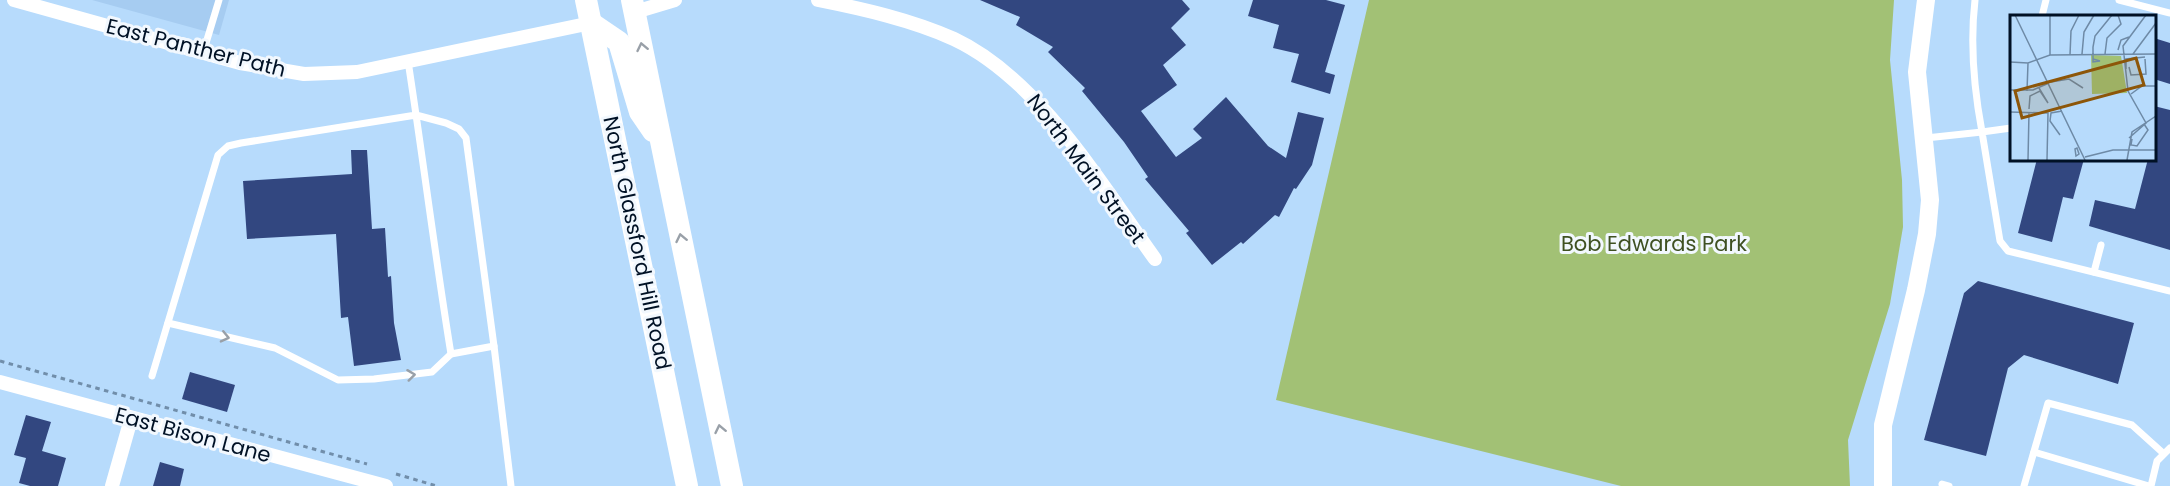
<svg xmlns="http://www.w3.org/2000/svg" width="2170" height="486" font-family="Poppins,sans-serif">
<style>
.built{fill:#a6ccf1}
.green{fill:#a2c175}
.building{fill:#324780}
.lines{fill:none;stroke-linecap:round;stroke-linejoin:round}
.path{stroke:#718eaa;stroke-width:3;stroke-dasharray:4.5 4.5;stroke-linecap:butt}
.service{stroke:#fff;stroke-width:7}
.minor{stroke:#fff;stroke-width:14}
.tertiary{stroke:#fff;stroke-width:18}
.primary{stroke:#fff;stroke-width:22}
.oneway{stroke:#99a0a8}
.labels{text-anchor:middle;stroke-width:6;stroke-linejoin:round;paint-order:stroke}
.street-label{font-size:21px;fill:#001125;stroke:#f2f8fe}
.park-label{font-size:21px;fill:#3f5122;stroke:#f2f8fe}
.inset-road{fill:none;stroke:#6e8aa6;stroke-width:1.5}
.view{fill:#8d5609;fill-opacity:0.15;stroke:#8d5609;stroke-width:3}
.inset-edge{fill:none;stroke:#001125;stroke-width:3}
</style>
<rect width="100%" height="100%" fill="#b7dbfc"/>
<!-- built -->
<path class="built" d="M 92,0 L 229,0 L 219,35 Z"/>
<!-- green -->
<path class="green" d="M 1369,0 L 1894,0 L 1890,60 L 1902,180 L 1903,227 L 1890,304 L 1848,440 L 1850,486 L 1621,486 L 1276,400 Z"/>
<!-- building -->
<g class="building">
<path d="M 980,0 L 1182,0 L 1190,9 L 1171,28 L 1186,45 L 1163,65 L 1177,85 L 1141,111 L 1176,157 L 1202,138 L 1193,129 L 1226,97 L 1268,146 L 1286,158 L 1298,112 L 1324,118 L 1312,165 L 1296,189 L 1294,188 L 1279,217 L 1275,215 L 1243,244 L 1241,242 L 1212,265 L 1186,233 L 1189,231 L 1145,179 L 1148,177 L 1124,142 L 1082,91 L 1085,88 L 1048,52 L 1053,47 L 1016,25 L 1020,17 Z"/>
<path d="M 1253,0 L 1326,0 L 1345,5 L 1325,72 L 1335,75 L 1330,94 L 1291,82 L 1299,54 L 1273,48 L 1279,25 L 1248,16 Z"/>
<path d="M 2154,38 L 2170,43 L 2170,84 L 2154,79 Z"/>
<path d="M 2154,106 L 2170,110 L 2170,250 L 2089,226 L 2095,200 L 2135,209 L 2148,159 L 2154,159 Z"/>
<path d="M 351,150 L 367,150 L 372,229 L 385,228 L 388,277 L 391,276 L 394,323 L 401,360 L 354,366 L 348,317 L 341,318 L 336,234 L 247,239 L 243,181 L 352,174 Z"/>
<path d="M 2037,159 L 2084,159 L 2073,199 L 2063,197 L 2052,242 L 2018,233 Z"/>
<path d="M 1978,281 L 2134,323 L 2118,384 L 2024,355 L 2008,368 L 1986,456 L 1924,440 L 1964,293 Z"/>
<path d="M 190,372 L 235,385 L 227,412 L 182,399 Z"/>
<path d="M 26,415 L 51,422 L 42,451 L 66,458 L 58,486 L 30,486 L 19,483 L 26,458 L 14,455 Z"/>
<path d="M 160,462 L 184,469 L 180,486 L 153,486 Z"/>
</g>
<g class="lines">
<!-- path -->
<g class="path">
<path d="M 0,361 L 367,464"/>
<path d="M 396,474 L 437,486"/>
</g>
<!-- service -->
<g class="service">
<path d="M 2119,0 L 2170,13"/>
<path d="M 2042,16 L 2046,0"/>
<path d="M 203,53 L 219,0"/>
<path d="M 2011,128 L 1982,132 L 2000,241 L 2008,251 L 2170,291"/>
<path d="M 1926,138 L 1982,132 C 1974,89 1970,43 1975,0"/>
<path d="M 2094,272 L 2101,245"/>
<path d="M 168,323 L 275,348 L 338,380 L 374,379 L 432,372 L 451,354"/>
<path d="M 494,346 L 511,486"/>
<path d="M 152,376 L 218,155 L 228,146 L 241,143 L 416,115 L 446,123 L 459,129 L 466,138 L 494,346 L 451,354 C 435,256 423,158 408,61"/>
<path d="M 2034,452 L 2149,486"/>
<path d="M 1942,484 L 1949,486"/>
<path d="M 2024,486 L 2048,403 L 2132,425 L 2163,453"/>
<path d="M 2151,486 L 2157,461 L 2170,448"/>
</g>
<!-- minor -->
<g class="minor">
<path d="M 14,0 L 240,63 L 304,74 L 357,72 L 591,23"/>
<path d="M 818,0 C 863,9 912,20 954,39 C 1039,79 1101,184 1155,259"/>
<path d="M 635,12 L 675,0"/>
<path d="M 0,382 L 386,486"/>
<path d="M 112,486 L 131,419"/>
</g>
<!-- tertiary -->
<path class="tertiary" d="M 1883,486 L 1883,425 L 1916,290 L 1927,234 L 1930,200 L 1917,72 L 1926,0"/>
<!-- primary -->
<g class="primary">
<path d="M 586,0 L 687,486"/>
<path d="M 632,0 L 732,486"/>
<path d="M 591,23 L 619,42 L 640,112 L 653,131"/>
</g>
</g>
<!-- one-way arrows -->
<defs><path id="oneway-chevron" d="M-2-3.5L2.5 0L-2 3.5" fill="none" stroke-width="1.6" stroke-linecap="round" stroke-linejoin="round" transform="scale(1.5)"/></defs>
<g class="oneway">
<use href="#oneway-chevron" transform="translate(642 47) rotate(-102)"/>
<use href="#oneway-chevron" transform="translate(681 238) rotate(-102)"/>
<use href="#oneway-chevron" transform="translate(225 337) rotate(13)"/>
<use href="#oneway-chevron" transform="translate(411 375) rotate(-7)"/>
<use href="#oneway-chevron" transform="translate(720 429) rotate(-102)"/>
</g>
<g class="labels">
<!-- street labels -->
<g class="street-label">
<text transform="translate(196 48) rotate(14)" y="7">East Panther Path</text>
<text transform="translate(1086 169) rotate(53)" y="7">North Main Street</text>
<text transform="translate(637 243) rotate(78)" y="7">North Glassford Hill Road</text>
<text transform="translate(193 435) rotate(15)" y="7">East Bison Lane</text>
</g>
<!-- park labels -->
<g class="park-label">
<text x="1654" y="251">Bob Edwards Park</text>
</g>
</g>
<!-- overview -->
<g transform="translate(2010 15)">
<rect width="146" height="146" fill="#b7dbfc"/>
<path d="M 81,40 L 111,41 L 117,78 L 82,79 Z" fill="#a2c175"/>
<path class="inset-road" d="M 5,0 L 75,145M 40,0 L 40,40M 108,35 L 111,25 L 119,22M 72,39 L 74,17 L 84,0M 95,39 L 97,23 L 111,9 L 108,0M 123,39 L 146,8M 60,40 L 61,16 L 69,0M 83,44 L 90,46 L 83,47 L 83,32 L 85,21 L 102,0M 0,47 L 18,48 L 40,40 L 146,39M 119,52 L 121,60 L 136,59 L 135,44M 116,54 L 116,44 L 135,42M 41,67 L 59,64 L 73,73M 0,75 L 23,75 L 39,68M 17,76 L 18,48M 121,79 L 132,71 L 146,71M 19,94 L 20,81 L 30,76 L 38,88 L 29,73M 0,97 L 38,98 L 37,145M 50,120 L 40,106 L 41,98 L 52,96M 119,123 L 136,108 L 118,76 L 113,31 L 136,0M 122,124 L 121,130 L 127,131 L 138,115 L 134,109M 67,133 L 69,139 L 66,141 L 65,134 ZM 75,142 L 103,135 L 146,135M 18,145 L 19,97M 117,145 L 122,117 L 146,101"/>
<path class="view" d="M 126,43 L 134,70 L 12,103 L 5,76 Z"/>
<rect width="146" height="146" class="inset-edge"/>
</g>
</svg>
